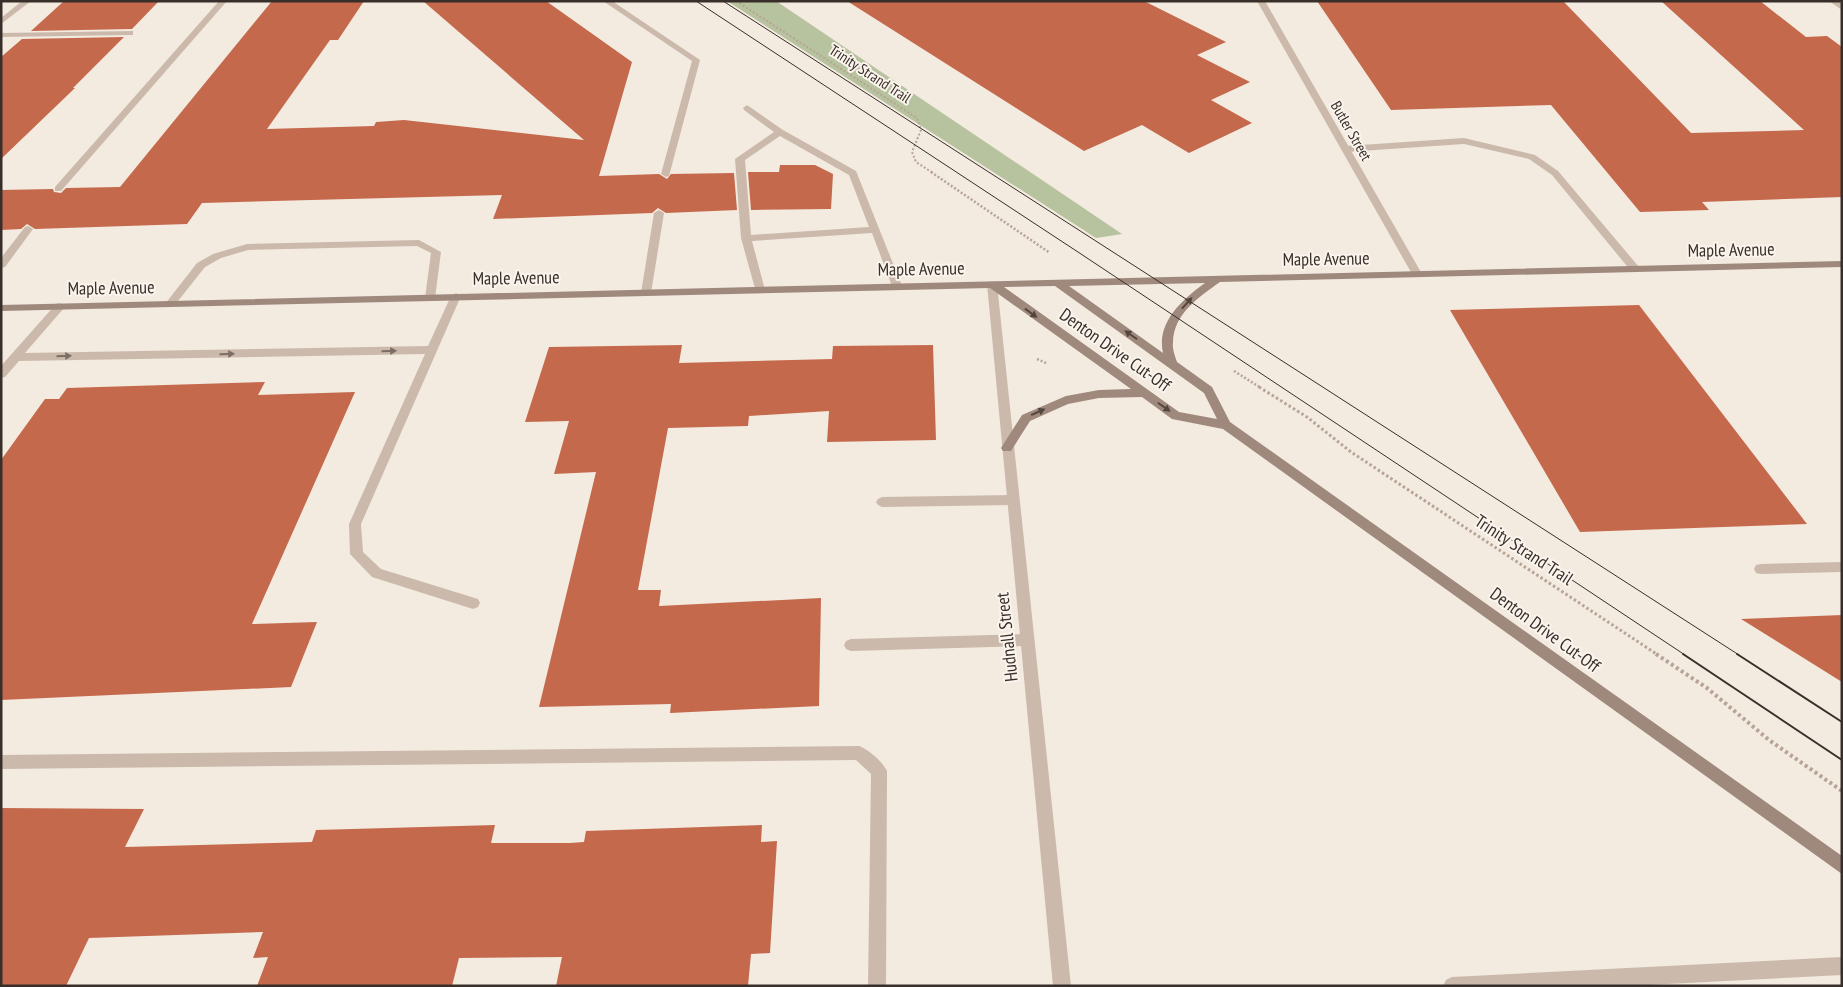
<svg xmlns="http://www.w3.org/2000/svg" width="1843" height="987" font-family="'PT Sans Narrow',sans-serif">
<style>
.green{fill:#b7c29f}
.building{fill:#c5694c}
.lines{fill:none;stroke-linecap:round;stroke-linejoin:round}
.path-far3{stroke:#b7a495;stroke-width:2;stroke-dasharray:2 2;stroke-linecap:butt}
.path-far2{stroke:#b7a495;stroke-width:2.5;stroke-dasharray:2 2;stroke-linecap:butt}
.path-far1{stroke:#b7a495;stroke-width:3;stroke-dasharray:2.5 2.5;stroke-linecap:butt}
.path{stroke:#b7a495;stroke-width:4;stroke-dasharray:3 3;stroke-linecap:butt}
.service{fill:#cbbaab;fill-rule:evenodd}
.minor{fill:#cbbaab;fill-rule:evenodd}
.tertiary{fill:#cbbaab;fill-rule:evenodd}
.secondary{fill:#9f897d;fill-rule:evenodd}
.tram-far1{stroke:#392f2a;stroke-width:1}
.tram{stroke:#392f2a;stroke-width:2}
.oneway{fill:#52463f}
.oneway2{fill:#7b6e64}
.labels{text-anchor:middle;stroke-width:4;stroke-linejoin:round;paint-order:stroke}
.far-street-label{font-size:15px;fill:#392f2a;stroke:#faf4ed}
.street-label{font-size:18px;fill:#392f2a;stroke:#faf4ed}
</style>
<rect width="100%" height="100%" fill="#f3eae0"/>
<!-- green -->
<path class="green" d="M 727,1 L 776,1 L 1122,234 L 1096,238 Z"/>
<!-- building -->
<g class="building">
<path d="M 64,1 L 159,1 L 132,29 L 31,31 Z"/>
<path d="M 272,1 L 364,1 L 338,40 L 330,40 L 267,129 L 374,126 L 376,122 L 404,120 L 584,140 L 423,1 L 546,1 L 632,62 L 599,176 L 659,174 L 667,179 L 671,174 L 734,173 L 737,210 L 666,213 L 658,208 L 652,213 L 493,219 L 502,195 L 202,203 L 187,224 L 35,229 L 27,224 L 21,229 L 1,230 L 1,190 L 53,189 L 54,192 L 61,193 L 66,188 L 120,187 Z"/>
<path d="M 847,1 L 1144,1 L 1226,42 L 1197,55 L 1250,82 L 1211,100 L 1252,123 L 1189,153 L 1142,125 L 1084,151 Z"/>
<path d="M 1317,1 L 1563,1 L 1691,133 L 1804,130 L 1661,1 L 1760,1 L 1806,37 L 1827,36 L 1842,47 L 1842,197 L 1702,202 L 1709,210 L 1640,212 L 1551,105 L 1391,110 Z"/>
<path d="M 124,37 L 73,88 L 75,88 L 1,159 L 1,57 L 22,39 Z"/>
<path d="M 780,165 L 815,165 L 833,174 L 831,209 L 751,210 L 748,172 L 779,172 Z"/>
<path d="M 1639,305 L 1807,524 L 1580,532 L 1450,310 Z"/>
<path d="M 682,345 L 679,363 L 832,359 L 833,346 L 933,345 L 936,440 L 827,442 L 829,411 L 749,416 L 748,426 L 668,428 L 638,590 L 661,590 L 659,606 L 821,598 L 819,706 L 670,713 L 671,704 L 539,707 L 596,472 L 554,474 L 569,421 L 525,422 L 549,347 Z"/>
<path d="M 265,382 L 258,395 L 355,392 L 252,624 L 317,622 L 291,687 L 1,700 L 1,460 L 45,399 L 59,399 L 67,388 Z"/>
<path d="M 1842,615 L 1842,682 L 1741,619 Z"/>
<path d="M 1,808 L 144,809 L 125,847 L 312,842 L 316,830 L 495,825 L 491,843 L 570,843 L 584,842 L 586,831 L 762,825 L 761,842 L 777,841 L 770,953 L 751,954 L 748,986 L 556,986 L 562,957 L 459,958 L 452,986 L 257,986 L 268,957 L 253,958 L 263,932 L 89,938 L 66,986 L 1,986 Z"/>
</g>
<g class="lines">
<!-- path-far3 -->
<path class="path-far3" d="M 736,1 L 917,118 L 921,130 L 912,152 L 916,162 L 933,173"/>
<!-- path-far2 -->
<g class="path-far2">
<path d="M 931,172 L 1050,253"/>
<path d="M 1037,359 L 1046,363"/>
<path d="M 1234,371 L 1261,388"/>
</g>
<!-- path-far1 -->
<path class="path-far1" d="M 1259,387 L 1307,417 L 1351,452 L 1658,655"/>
<!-- path -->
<path class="path" d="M 1656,654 L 1707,688 L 1769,740 L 1842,791"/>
<!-- service -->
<g class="service">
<path d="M 22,1 L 31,1 L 1,24 L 1,18 Z"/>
<path d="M 219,1 L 227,1 L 61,191 L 55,191 L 55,187 Z"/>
<path d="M 603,1 L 612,1 L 700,60 L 669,176 L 666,177 L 661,174 L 692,61 Z"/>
<path d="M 1829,1 L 1838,1 L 1842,4 L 1842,10 Z"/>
<path d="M 133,31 L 133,35 L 130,35 L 1,37 L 1,33 Z"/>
<path d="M 747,105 L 783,130 L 856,171 L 902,286 L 901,288 L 893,288 L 892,286 L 872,233 L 752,241 L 765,290 L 760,293 L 756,292 L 741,238 L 735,159 L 774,132 L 744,110 L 743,108 ZM 780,136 L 849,175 L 869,227 L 751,235 L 745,160 Z"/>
<path d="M 1464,138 L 1535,155 L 1558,171 L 1639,267 L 1639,271 L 1631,271 L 1552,175 L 1529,159 L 1464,144 L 1346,152 L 1342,149 L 1346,146 Z"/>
<path d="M 659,210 L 664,213 L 651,293 L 646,296 L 641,293 L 654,213 Z"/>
<path d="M 28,226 L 33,229 L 5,267 L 1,268 L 1,258 L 25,227 Z"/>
<path d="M 419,240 L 441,252 L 435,298 L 430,301 L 425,298 L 431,253 L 417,246 L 248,250 L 221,258 L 205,267 L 174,306 L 170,307 L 165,304 L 197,263 L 213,254 L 247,244 Z"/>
<path d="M 456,293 L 461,296 L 361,524 L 363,552 L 381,569 L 478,599 L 480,603 L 478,607 L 473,609 L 372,577 L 350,554 L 349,524 L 425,354 L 19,361 L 5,377 L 1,378 L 1,366 L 56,304 L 60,303 L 65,306 L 64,308 L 25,353 L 428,346 L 451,296 Z"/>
<path d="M 1012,495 L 1016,497 L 1018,500 L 1016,503 L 1012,505 L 882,507 L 878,505 L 876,502 L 878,499 L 882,497 Z"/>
<path d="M 1842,562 L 1842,572 L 1761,574 L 1756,573 L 1754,569 L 1756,565 L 1761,564 Z"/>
<path d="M 1026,634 L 1031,636 L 1033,640 L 1031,644 L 1026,646 L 851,651 L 846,649 L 844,645 L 846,641 L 851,639 Z"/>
<path d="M 859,746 C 869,750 882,761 887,771 L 886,986 L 868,986 L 871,774 L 856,760 L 1,769 L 1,755 Z"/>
<path d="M 1842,957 L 1842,975 L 1628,986 L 1443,986 L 1446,980 L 1452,977 Z"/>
</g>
<!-- minor -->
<path class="minor" d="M 1257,1 L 1265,1 L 1422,274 L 1421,276 L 1413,276 L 1412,274 Z"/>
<!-- tertiary -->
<path class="tertiary" d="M 992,281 L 997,284 L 1071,986 L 1053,986 L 987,284 Z"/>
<!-- secondary -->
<path class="secondary" d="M 1842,261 L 1842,267 L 1220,282 C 1199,297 1173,314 1173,343 C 1172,349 1175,356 1177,362 L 1212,387 L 1230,422 L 1842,856 L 1842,874 L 1223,429 L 1172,419 L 1142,397 L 1099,398 L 1068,404 L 1030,421 L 1011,451 L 1003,451 L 1001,448 L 1022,415 L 1066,396 L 1099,390 L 1131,389 L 990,288 L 1,311 L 1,305 ZM 1205,283 C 1183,299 1156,322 1163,353 L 1069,286 ZM 1055,286 L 1204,393 L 1217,419 L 1179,412 L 1004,287 Z"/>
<!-- tram-far1 -->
<g class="tram-far1">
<path d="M 696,1 L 1081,254 L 1685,655"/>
<path d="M 723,1 L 1739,655"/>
</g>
<!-- tram -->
<g class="tram">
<path d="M 1683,654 L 1842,760"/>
<path d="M 1737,654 L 1842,722"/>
</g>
</g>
<!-- one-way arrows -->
<defs><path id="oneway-solid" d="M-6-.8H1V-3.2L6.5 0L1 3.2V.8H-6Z" transform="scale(1.25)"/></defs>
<g class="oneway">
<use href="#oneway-solid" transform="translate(1187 303) rotate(-48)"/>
<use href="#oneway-solid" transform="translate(1031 313) rotate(36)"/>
<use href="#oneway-solid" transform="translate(1131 335) rotate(-145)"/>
<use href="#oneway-solid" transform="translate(1164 407) rotate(35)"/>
<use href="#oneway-solid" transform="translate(1038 412) rotate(-24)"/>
</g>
<g class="oneway2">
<use href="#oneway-solid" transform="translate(389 351) rotate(-1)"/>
<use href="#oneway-solid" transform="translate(227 354) rotate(-1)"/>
<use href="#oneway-solid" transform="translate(64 356) rotate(-1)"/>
</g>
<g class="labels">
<!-- far-street labels -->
<g class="far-street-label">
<text transform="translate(870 74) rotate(33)" y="5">Trinity Strand Trail</text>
<text transform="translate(1351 131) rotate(60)" y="5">Butler Street</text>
</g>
<!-- street labels -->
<g class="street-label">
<text transform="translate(1731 250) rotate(-1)" y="6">Maple Avenue</text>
<text transform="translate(1326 259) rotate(-1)" y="6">Maple Avenue</text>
<text transform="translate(921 269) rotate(-1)" y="6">Maple Avenue</text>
<text transform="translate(516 278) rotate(-1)" y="6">Maple Avenue</text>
<text transform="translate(111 288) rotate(-1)" y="6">Maple Avenue</text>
<text transform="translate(1115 350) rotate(35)" y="6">Denton Drive Cut-Off</text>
<text transform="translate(1524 550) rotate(33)" y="6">Trinity Strand Trail</text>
<text transform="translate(1545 630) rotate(36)" y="6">Denton Drive Cut-Off</text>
<text transform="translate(1007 637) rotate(-96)" y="6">Hudnall Street</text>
</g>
</g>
<!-- border -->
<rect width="1843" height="987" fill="none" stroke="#392f2a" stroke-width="5"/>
</svg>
